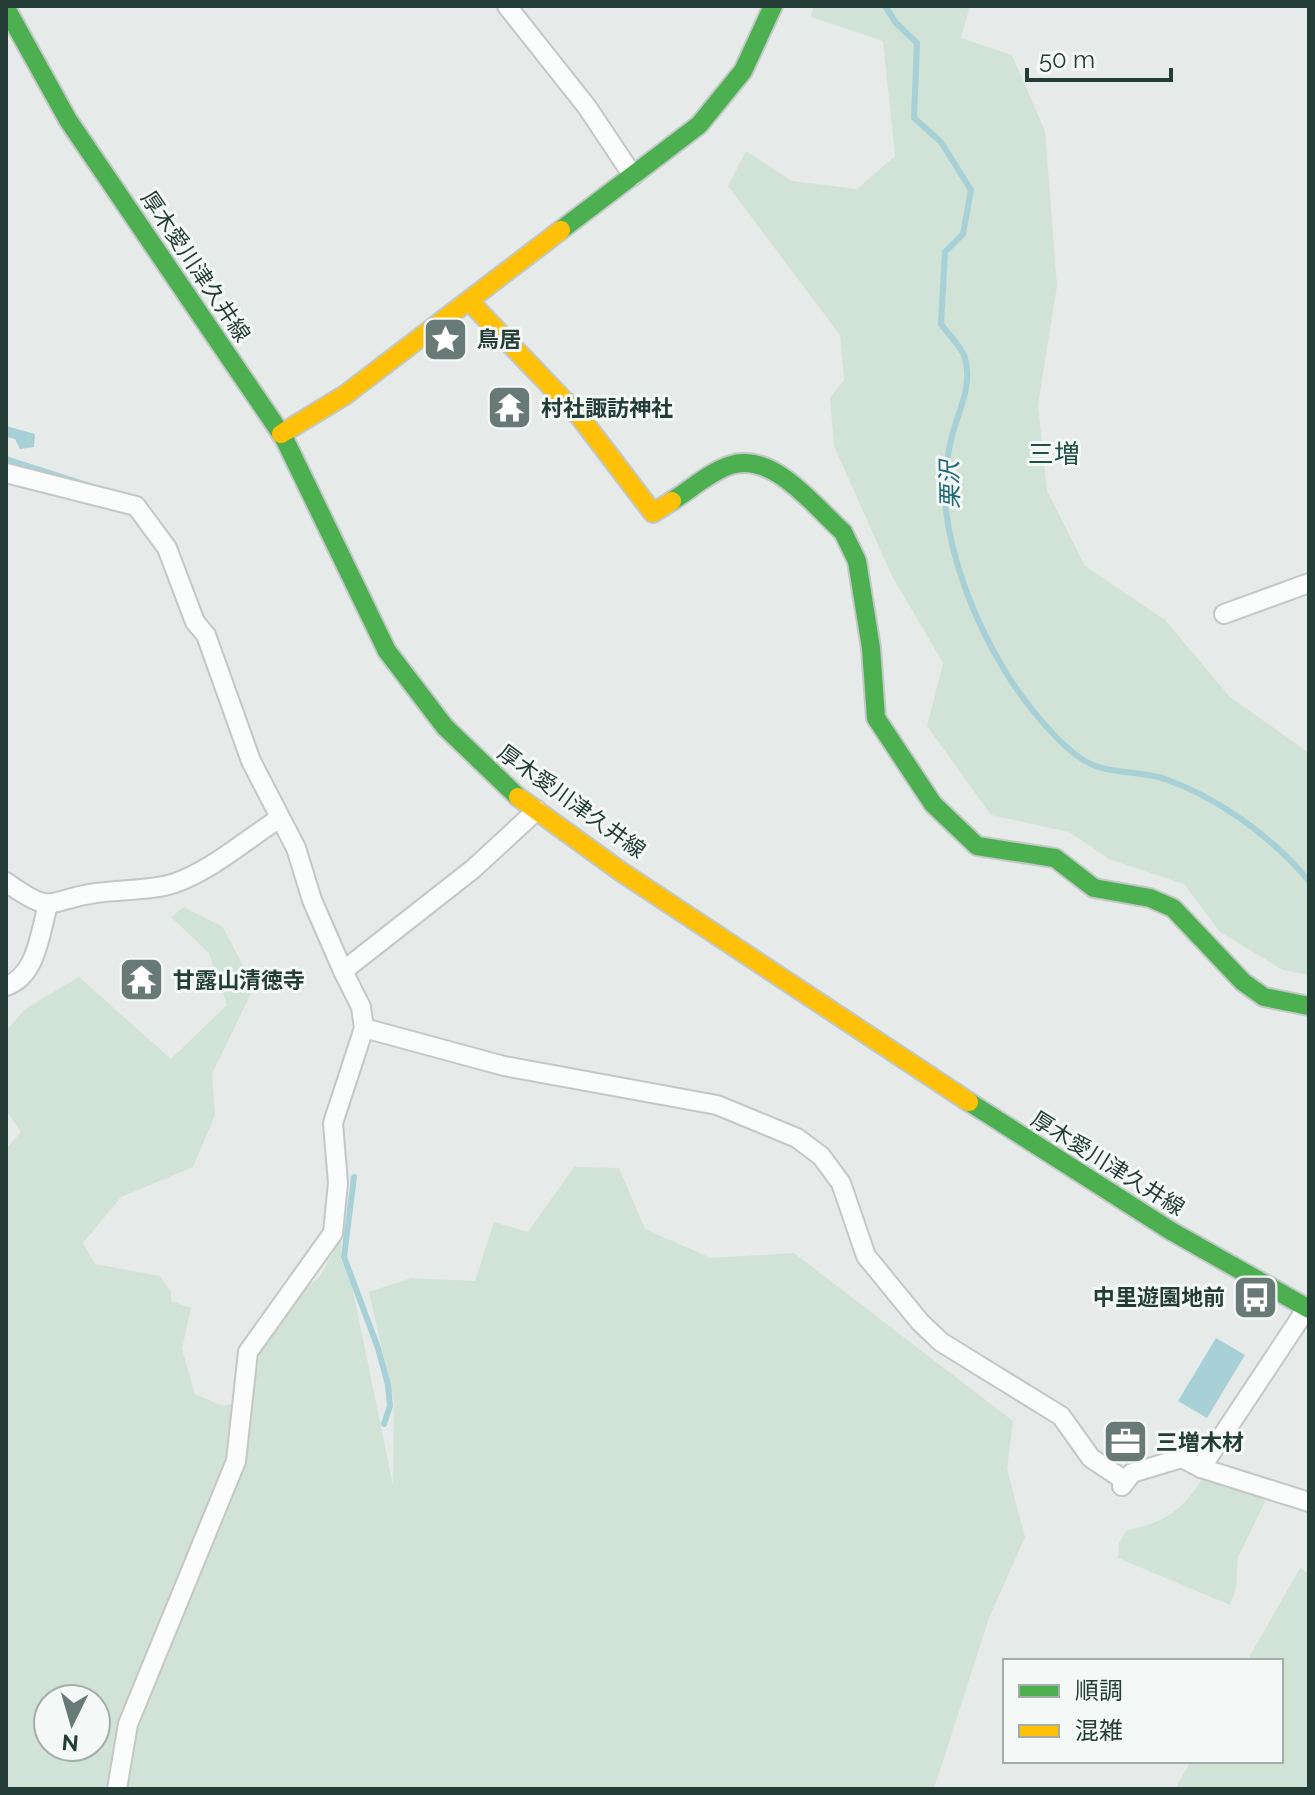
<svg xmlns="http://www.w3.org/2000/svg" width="1315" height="1795" font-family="Raleway,'Noto Sans JP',sans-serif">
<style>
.green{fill:#d0e3d6;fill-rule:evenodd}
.water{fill:#a8d0d7}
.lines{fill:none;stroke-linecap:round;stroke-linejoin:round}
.stream{stroke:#a8d0d7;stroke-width:6}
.street-casing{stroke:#c3c8c6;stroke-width:22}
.fast-casing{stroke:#c1c8c6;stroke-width:22}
.slow-casing{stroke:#c1c8c6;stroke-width:22}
.street{stroke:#fbfcfc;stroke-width:18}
.fast{stroke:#4caf50;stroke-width:18}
.slow{stroke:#ffc107;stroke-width:18}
.labels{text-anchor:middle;stroke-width:6;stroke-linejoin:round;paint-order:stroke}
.street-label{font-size:22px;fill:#243d36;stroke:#f4f9f7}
.poi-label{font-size:22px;font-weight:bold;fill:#243d36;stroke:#f4f9f7;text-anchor:start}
.water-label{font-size:24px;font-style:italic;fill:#206977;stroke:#f4f9f7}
.quarter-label{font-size:26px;fill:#204f43;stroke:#f4f9f7}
</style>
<rect width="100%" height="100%" fill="#e6ebe9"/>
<!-- green -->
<g class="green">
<path d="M 814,6 L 970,6 L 961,38 L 1012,55 L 1045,131 L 1057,286 L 1038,405 L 1047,491 L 1085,566 L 1165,620 L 1230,697 L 1309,753 L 1309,975 L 1283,970 L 1220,932 L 1184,884 L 1109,859 L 1069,832 L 991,815 L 927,726 L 943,663 L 892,576 L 834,446 L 830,398 L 844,380 L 840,335 L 728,186 L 746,151 L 792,181 L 857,189 L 895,156 L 883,41 L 811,17 Z"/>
<path d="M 184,907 L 223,927 L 254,987 L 212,1074 L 215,1115 L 193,1167 L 121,1197 L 83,1243 L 95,1264 L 160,1276 L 171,1292 L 171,1301 L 191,1308 L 182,1349 L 195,1394 L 223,1406 L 251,1399 L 262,1343 L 291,1302 L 320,1276 L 341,1238 L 341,1260 L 352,1286 L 393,1485 L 394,1402 L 369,1292 L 411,1278 L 475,1281 L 494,1222 L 528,1232 L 574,1167 L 619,1168 L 645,1229 L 711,1258 L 794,1253 L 1013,1421 L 1007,1469 L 1025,1537 L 989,1618 L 934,1789 L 6,1789 L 6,1149 L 21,1132 L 6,1110 L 6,1031 L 25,1009 L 79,977 L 171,1059 L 227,1005 L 209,953 L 171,917 ZM 48,1699 L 96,1699 L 96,1747 L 48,1747 Z"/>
<path d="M 1203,1477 L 1261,1493 L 1265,1502 L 1238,1557 L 1236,1589 L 1230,1605 L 1118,1558 L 1119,1543 L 1127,1530 C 1164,1523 1184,1510 1203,1477 Z"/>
<path d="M 1300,1568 L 1309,1574 L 1309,1789 L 1175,1789 L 1191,1761 L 1281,1761 L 1281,1661 L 1247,1661 Z"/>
</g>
<!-- water -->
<g class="water">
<path d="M 6,426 L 35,434 L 34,447 L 20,449 L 15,439 L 6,437 Z"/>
<path d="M 1216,1338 L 1245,1355 L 1207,1418 L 1178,1401 Z"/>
</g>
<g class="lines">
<!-- stream -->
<g class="stream">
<path d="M 885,6 L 896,23 L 917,43 L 914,118 L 941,142 L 971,190 L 963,234 L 945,252 L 941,324 C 948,334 962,347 965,358 C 973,388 957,413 951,440 C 947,458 944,483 945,501 C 950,559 975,622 1005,671 C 1021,698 1058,745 1085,761 C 1106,774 1138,771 1162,778 C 1218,797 1271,836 1309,881"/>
<path d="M 6,459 L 87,485"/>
<path d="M 354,1177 L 344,1257 L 378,1348 L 388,1385 L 390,1406 L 384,1424"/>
</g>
<defs>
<g id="street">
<path d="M 507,6 L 587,107 L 633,176"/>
<path d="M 6,473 L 136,506 L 167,548 L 195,622 L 206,635 L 251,761 L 296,848 L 312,900 L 343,971"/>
<path d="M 1224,614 L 1309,583"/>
<path d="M 6,882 C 55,917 46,900 96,893 C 121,889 151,891 175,883 C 212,870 247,839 280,818"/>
<path d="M 6,986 C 37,976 40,932 48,905"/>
<path d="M 364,1028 L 504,1066 L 717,1105 L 797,1138 L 821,1156 L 841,1183 L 866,1256 L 920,1322 L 941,1342 L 1061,1416 L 1091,1458 L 1124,1480"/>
<path d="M 1201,1468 L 1307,1308"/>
<path d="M 1122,1486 L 1132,1473 L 1182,1458 L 1201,1468 L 1309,1502"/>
<path d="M 117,1789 L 128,1724 L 236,1461 L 248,1352 L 333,1233 L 338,1183 L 333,1123 L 364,1028 L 361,1007 L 343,971 L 473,869 L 537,810"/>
</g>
<g id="fast">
<path d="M 6,8 L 68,120 L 284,438 L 387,651 L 445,727 L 518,797"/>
<path d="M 561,230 L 699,125 L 743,71 L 773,6"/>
<path d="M 672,501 C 690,490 711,471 731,465 C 774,452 814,506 843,532 L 857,561 L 871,648 L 876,718 L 933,804 L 977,846 L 1055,858 L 1094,888 L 1150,898 L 1173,908 L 1243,982 L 1264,997 L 1309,1006"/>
<path d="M 969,1102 L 1171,1231 L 1309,1309"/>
</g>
<g id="slow">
<path d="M 469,301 L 580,417 L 653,513 L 672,501"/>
<path d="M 281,434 L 345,395 L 561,230"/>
<path d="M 518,797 L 620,871 L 969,1102"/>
</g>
</defs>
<!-- street casing -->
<use href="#street" class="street-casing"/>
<!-- fast casing -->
<use href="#fast" class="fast-casing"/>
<!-- slow casing -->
<use href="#slow" class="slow-casing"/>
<!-- street -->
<use href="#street" class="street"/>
<!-- fast -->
<use href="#fast" class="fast"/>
<!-- slow -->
<use href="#slow" class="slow"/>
</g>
<!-- icons -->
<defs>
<symbol id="sight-square" viewBox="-11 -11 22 22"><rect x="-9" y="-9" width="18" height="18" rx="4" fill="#687a75" stroke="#f4f9f7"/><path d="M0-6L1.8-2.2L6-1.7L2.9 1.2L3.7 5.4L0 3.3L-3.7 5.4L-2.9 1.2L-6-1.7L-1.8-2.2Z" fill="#fff"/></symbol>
<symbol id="temple-square" viewBox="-11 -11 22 22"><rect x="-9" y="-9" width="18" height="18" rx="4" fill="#687a75" stroke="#f4f9f7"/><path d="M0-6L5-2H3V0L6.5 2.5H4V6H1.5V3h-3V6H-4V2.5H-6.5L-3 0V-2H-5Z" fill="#fff"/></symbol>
<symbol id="bus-square" viewBox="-11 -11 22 22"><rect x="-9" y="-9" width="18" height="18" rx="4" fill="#687a75" stroke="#f4f9f7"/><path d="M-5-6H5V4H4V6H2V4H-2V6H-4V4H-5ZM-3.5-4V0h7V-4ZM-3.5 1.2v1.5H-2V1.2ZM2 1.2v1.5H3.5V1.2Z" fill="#fff"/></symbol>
<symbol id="office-square" viewBox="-11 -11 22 22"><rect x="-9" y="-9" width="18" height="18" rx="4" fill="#687a75" stroke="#f4f9f7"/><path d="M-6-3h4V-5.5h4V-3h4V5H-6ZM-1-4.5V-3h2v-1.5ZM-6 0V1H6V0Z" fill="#fff"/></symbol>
</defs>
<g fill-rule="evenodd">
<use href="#sight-square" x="420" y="314" width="51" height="51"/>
<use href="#temple-square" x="484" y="382" width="51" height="51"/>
<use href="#temple-square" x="116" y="954" width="51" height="51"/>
<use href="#bus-square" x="1230" y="1272" width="51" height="51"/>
<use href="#office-square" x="1100" y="1416" width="51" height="51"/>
</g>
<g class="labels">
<!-- street labels -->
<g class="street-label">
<text transform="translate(196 266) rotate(56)" y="8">厚木愛川津久井線</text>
<text transform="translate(572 801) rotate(36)" y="8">厚木愛川津久井線</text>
<text transform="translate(1108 1163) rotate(32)" y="8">厚木愛川津久井線</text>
</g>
<!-- poi labels -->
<g class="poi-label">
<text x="477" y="347">鳥居</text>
<text x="541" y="416">村社諏訪神社</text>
<text x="173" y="988">甘露山清徳寺</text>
<text x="1225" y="1305" text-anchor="end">中里遊園地前</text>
<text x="1156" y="1450">三増木材</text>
</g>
<!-- water labels -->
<g class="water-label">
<text transform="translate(950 485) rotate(-91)" y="8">栗沢</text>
</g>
<!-- quarter labels -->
<g class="quarter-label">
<text x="1054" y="463">三増</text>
</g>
</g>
<!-- border -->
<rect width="1315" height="1795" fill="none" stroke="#243d36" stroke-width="16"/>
<!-- legend -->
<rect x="1003" y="1659" width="280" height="104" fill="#f4f9f7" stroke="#a1aeaa" stroke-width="2"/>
<rect x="1019" y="1685" width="40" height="12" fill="#4caf50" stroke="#a1aeaa" stroke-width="2"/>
<text x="1075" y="1699" font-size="24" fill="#243d36">順調</text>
<rect x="1019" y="1725" width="40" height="12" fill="#ffc107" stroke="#a1aeaa" stroke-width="2"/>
<text x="1075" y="1739" font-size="24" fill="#243d36">混雑</text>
<!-- north arrow -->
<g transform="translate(72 1723) rotate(185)"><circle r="38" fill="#f4f9f7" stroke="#a1aeaa" stroke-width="2"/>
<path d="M0-6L14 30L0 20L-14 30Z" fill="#687a75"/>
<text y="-12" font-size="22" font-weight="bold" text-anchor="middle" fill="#243d36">N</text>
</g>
<!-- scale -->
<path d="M1027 68v12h144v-12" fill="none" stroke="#243d36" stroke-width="4"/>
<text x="1039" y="68" font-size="24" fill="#243d36" stroke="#f4f9f7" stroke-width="6" paint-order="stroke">50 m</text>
</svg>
